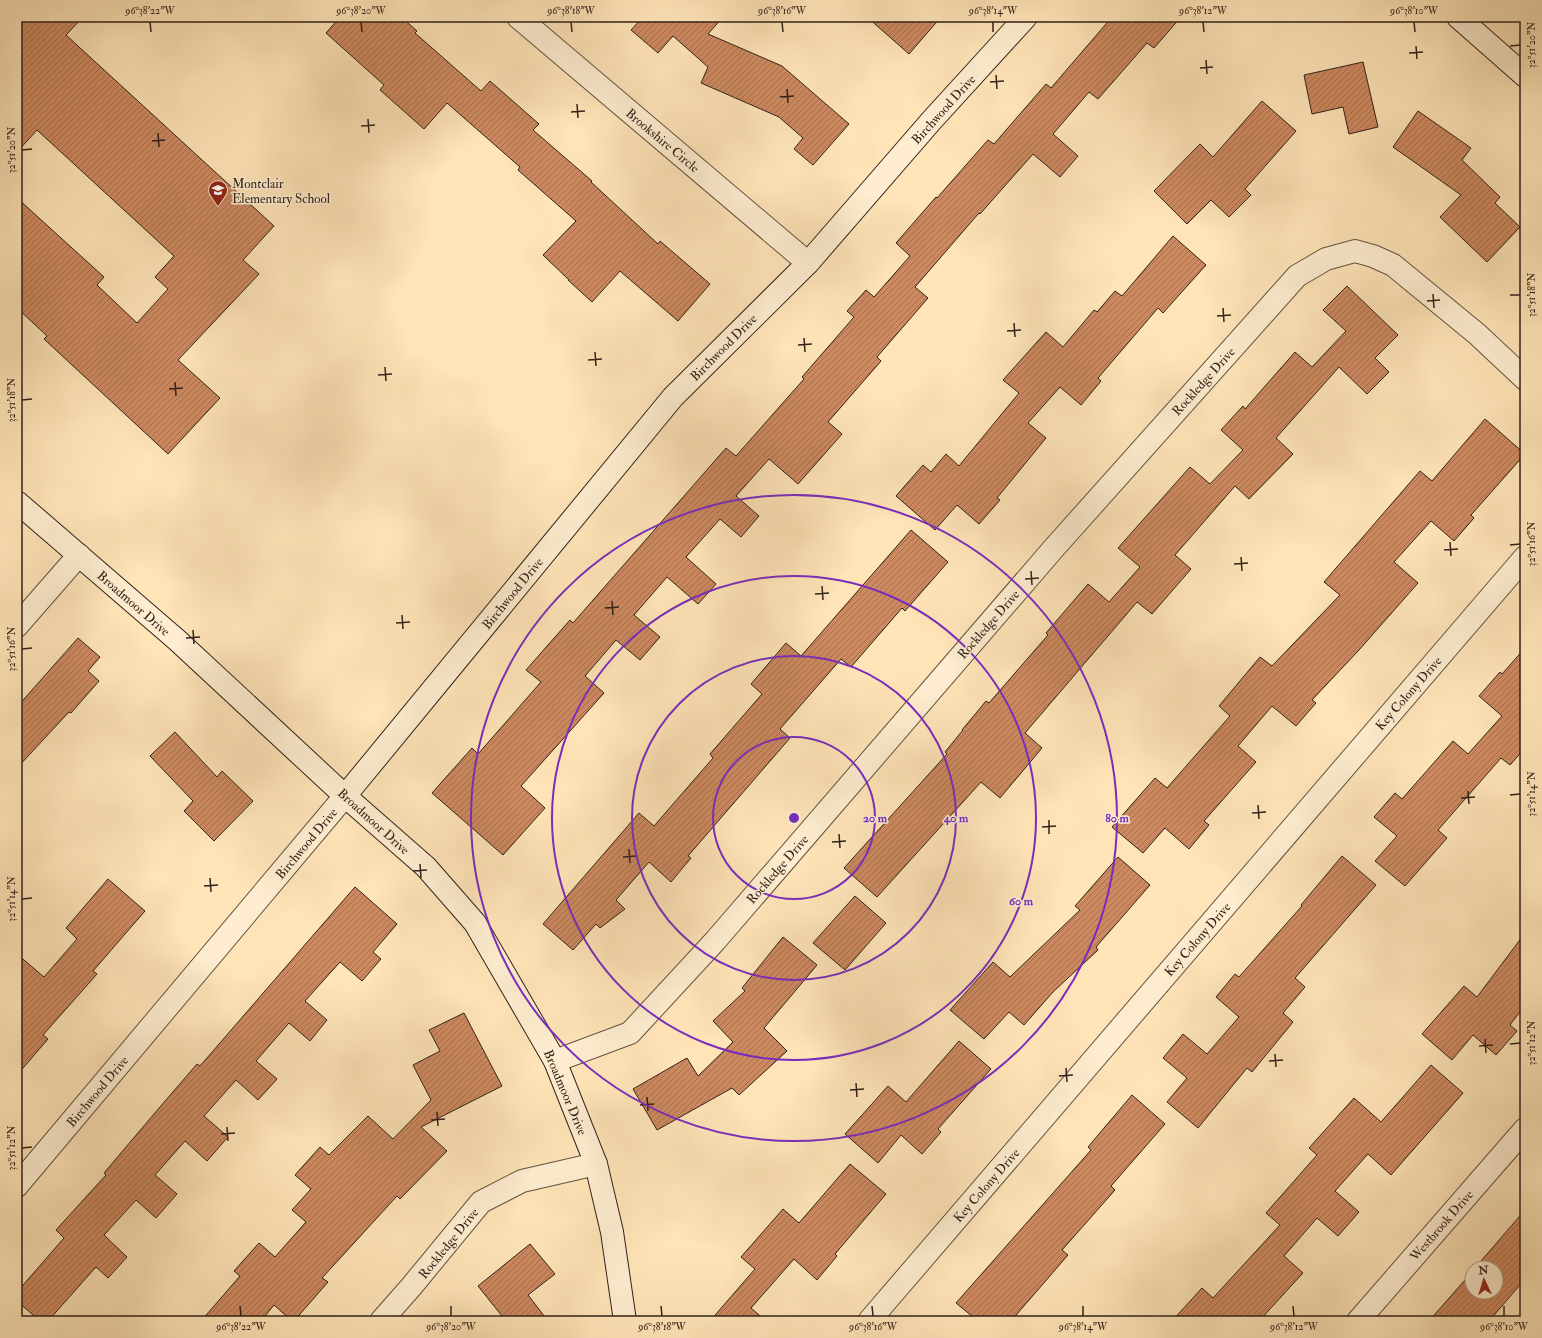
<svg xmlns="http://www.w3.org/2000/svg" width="1542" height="1338" font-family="'IM FELL Double Pica',serif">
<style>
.building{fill:url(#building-hatch);stroke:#31211b}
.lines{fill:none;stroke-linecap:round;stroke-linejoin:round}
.street-casing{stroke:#645242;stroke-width:24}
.secondary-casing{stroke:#31211b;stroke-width:24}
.street{stroke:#feedd0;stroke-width:22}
.secondary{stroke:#feedd0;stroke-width:22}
.ticks{fill:none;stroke:#31211b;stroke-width:1.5}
.ring{fill:none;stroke:#7b2cbf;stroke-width:2}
.labels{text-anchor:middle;stroke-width:3;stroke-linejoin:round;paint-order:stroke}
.street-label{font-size:13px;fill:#31211b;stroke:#feedd0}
.poi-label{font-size:13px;fill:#31211b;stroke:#feedd0;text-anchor:start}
.centre{fill:#7b2cbf;stroke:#feedd0;stroke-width:2}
.ring-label{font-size:12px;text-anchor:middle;font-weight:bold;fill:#7b2cbf;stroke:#feedd0;stroke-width:3;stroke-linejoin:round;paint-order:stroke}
.neatline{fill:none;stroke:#31211b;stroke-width:1.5}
.ticks-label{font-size:10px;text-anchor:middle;fill:#31211b}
</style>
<defs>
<pattern id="building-hatch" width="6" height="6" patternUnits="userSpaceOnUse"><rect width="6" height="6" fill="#cd8960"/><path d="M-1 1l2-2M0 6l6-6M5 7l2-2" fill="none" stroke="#a7704e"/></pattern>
</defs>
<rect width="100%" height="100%" fill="#fee4b7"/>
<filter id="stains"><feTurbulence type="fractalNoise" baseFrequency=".005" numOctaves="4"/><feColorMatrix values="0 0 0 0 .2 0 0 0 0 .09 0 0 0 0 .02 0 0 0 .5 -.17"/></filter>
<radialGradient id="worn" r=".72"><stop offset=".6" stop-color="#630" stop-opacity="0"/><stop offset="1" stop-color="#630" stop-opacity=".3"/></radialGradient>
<!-- building -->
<g class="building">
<path d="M 23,17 L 83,17 L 66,35 L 274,226 L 243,260 L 259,274 L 178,360 L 220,398 L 168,454 L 44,339 L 47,336 L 17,308 L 17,198 L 104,277 L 97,285 L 137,323 L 168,289 L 155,277 L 174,256 L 37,130 L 17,152 L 17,24 Z"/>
<path d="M 340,17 L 401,17 L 417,31 L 415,33 L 481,91 L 490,81 L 539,124 L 533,130 L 592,181 L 591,182 L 658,244 L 660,241 L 710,284 L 678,321 L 620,271 L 592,302 L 568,280 L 569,280 L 543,255 L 576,221 L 518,170 L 520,167 L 447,103 L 424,129 L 380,90 L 384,85 L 326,33 Z"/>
<path d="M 643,17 L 723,17 L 708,34 L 782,66 L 849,124 L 813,165 L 794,149 L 803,138 L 779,117 L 701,83 L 708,67 L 673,36 L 658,53 L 631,30 Z"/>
<path d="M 867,17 L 941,17 L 909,54 Z"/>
<path d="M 1112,17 L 1181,17 L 1154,48 L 1147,43 L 1098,99 L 1089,92 L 1053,134 L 1078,156 L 1060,177 L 1033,154 L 980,214 L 979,213 L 915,287 L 928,298 L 877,357 L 881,361 L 828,422 L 842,434 L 798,484 L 769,459 L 736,496 L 759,516 L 741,537 L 720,519 L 686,557 L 716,584 L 698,604 L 667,577 L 634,615 L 660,637 L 640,660 L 616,640 L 585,676 L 604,693 L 521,786 L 545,808 L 503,855 L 432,793 L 472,748 L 478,754 L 541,682 L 526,670 L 570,620 L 573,623 L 726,448 L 736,456 L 804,379 L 802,377 L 854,317 L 847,311 L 866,290 L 874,297 L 910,256 L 896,243 L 936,197 L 937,198 L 988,140 L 994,144 L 1046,84 L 1051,88 Z"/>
<path d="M 1363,62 L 1378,127 L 1349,134 L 1343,107 L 1312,114 L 1304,75 Z"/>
<path d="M 1262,101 L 1296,131 L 1245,189 L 1251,195 L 1229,217 L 1211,200 L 1187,224 L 1154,191 L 1200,144 L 1213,157 Z"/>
<path d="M 1418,111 L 1471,148 L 1462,160 L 1500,197 L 1495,203 L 1520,227 L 1487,262 L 1440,217 L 1461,195 L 1393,147 Z"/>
<path d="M 1173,236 L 1206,265 L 1163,313 L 1158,308 L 1098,378 L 1101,381 L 1081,405 L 1060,387 L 1028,423 L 1046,438 L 997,498 L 1000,500 L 979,524 L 957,505 L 935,530 L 896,496 L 923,465 L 931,472 L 946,454 L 959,466 L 1019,393 L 1003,380 L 1046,332 L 1063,347 L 1094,310 L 1097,312 L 1115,291 L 1122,296 Z"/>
<path d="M 1347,286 L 1398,335 L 1375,358 L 1389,372 L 1367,394 L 1339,367 L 1276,438 L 1293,454 L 1249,499 L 1235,486 L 1175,555 L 1191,569 L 1152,614 L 1137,602 L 1025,733 L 1042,748 L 1000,798 L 981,782 L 877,897 L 844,868 L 947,754 L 945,752 L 963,730 L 962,730 L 986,701 L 989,703 L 1048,635 L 1046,633 L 1088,584 L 1109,602 L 1140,567 L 1118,548 L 1190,467 L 1210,484 L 1243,450 L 1221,430 L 1243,406 L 1245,409 L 1295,352 L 1312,367 L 1346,331 L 1323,310 Z"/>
<path d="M 1485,419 L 1525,454 L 1471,515 L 1474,518 L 1454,541 L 1431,521 L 1394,562 L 1418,583 L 1359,650 L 1312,700 L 1316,703 L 1296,726 L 1272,706 L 1238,746 L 1256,762 L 1204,821 L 1209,825 L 1189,849 L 1165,828 L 1143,853 L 1112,827 L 1155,778 L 1167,788 L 1230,716 L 1219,706 L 1260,657 L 1272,666 L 1340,595 L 1324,582 L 1420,471 L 1432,481 Z"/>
<path d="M 911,530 L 948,562 L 905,611 L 902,608 L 851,667 L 841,659 L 780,729 L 790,738 L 688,856 L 691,858 L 671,882 L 649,862 L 616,900 L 625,909 L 600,928 L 596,924 L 573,950 L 543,924 L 639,813 L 654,826 L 713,758 L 710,754 L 762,694 L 751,684 L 786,643 L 801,656 Z"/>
<path d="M 78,638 L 100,657 L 88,671 L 99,681 L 71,713 L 69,712 L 17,768 L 17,707 Z"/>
<path d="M 1525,648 L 1525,748 L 1510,765 L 1501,758 L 1438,830 L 1447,838 L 1405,886 L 1375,861 L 1397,836 L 1374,817 L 1395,793 L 1402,799 L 1453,741 L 1468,754 L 1502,716 L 1479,696 L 1500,672 L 1502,674 Z"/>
<path d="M 175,732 L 217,777 L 222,771 L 253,801 L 214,841 L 184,811 L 193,801 L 150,756 Z"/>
<path d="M 1342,856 L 1376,885 L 1295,978 L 1305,987 L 1283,1013 L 1293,1022 L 1252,1072 L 1247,1068 L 1198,1128 L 1167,1102 L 1187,1078 L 1163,1058 L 1183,1034 L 1207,1054 L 1239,1017 L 1216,997 L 1235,974 L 1239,977 L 1302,906 L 1301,905 Z"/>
<path d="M 1118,857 L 1150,885 L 1096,947 L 1098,950 L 1053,992 L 1024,1025 L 1009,1012 L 984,1039 L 950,1010 L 993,962 L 1010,977 L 1080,910 L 1075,906 Z"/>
<path d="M 108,879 L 145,911 L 93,971 L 97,974 L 43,1035 L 48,1039 L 17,1075 L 17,954 L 44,977 L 77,939 L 66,928 Z"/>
<path d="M 355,887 L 397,924 L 373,952 L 381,959 L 362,981 L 340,962 L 305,1001 L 327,1020 L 310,1041 L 289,1023 L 256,1061 L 277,1079 L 258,1100 L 236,1080 L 204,1116 L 228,1137 L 207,1161 L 185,1141 L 155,1175 L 177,1194 L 156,1218 L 136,1200 L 104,1235 L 127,1257 L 108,1278 L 96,1267 L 48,1321 L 40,1321 L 17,1301 L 17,1292 L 64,1238 L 56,1230 L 106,1175 L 104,1173 L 154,1114 L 197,1064 L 200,1066 Z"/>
<path d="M 855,896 L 886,923 L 845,970 L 813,943 Z"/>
<path d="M 1525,933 L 1525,1005 L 1510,1025 L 1517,1031 L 1496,1055 L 1473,1035 L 1452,1060 L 1422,1034 L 1464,986 L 1477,997 Z"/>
<path d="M 783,937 L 817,965 L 764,1028 L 787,1051 L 739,1095 L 732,1088 L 657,1130 L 633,1089 L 687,1058 L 698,1076 L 733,1042 L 713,1021 L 745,991 L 742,988 Z"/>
<path d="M 464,1013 L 502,1086 L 421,1127 L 447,1151 L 400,1199 L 397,1196 L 322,1278 L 328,1282 L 294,1321 L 292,1321 L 274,1305 L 261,1321 L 201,1321 L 240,1276 L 234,1271 L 259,1243 L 275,1257 L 306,1222 L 292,1210 L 311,1189 L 295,1175 L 320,1147 L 329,1155 L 368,1116 L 393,1139 L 431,1100 L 413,1065 L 440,1051 L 429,1030 Z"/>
<path d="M 959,1041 L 991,1069 L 938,1129 L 941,1132 L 922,1154 L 901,1135 L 878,1163 L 845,1134 L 888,1086 L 906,1102 Z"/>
<path d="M 1431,1065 L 1463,1093 L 1391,1175 L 1368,1154 L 1335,1191 L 1359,1212 L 1338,1236 L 1317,1218 L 1284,1256 L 1303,1273 L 1259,1321 L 1172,1321 L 1202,1288 L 1213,1298 L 1280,1225 L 1266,1213 L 1317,1155 L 1309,1148 L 1354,1098 L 1381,1122 Z"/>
<path d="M 1132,1095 L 1165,1124 L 1111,1186 L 1115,1190 L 1062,1250 L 1068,1255 L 1011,1321 L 978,1321 L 956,1303 L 1091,1150 L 1088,1147 Z"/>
<path d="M 850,1164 L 886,1194 L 835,1254 L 837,1256 L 817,1280 L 794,1259 L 751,1308 L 766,1321 L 710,1321 L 755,1269 L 741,1257 L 783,1209 L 799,1223 Z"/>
<path d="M 1525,1210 L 1525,1279 L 1489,1321 L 1429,1321 L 1472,1272 L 1472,1292 L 1496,1292 L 1496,1268 L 1475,1268 Z"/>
<path d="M 530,1244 L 555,1274 L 528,1295 L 548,1321 L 506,1321 L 478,1286 Z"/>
</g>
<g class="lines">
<defs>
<g id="street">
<path d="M 518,17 L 808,263"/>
<path d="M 17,626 L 79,555"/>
<path d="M 555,1061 L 630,1033 L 715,941 L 1054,548 L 1297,276 L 1326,259 L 1355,251 L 1373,256 L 1393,265 L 1477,334 L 1525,379"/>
<path d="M 17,1186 L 345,796"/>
<path d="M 381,1321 L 411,1287 L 481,1202 L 522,1181 L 596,1164"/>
<path d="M 869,1321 L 1525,557"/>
<path d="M 1358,1321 L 1525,1129"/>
</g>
<g id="secondary">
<path d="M 1458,17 L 1525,76"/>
<path d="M 17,502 L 177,640 L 345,796 L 426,867 L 475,923 L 555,1061 L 596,1164 L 612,1232 L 625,1321"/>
<path d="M 345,796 L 673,397 L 808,263 L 932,120 L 1026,17"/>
</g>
</defs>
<!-- street casing -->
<use href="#street" class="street-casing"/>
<!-- secondary casing -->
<use href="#secondary" class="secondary-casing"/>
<!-- street -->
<use href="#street" class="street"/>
<!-- secondary -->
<use href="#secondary" class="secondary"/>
</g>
<!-- ticks -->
<path class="ticks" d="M 150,22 L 151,32M 361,22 L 362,32M 571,22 L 572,32M 782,22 L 783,32M 993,22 L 993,32M 1203,22 L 1204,32M 1414,22 L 1415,32M 1416,46 L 1417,59M 1510,46 L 1520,45M 1409,53 L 1423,52M 1206,60 L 1207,74M 1200,68 L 1213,67M 996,75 L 997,89M 990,82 L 1004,81M 787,89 L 788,103M 780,97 L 794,96M 577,104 L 578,118M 571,112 L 585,111M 368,119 L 369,133M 361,126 L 375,125M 158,133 L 159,147M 152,141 L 165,140M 22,150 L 32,149M 1433,294 L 1434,308M 1510,295 L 1520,295M 1427,301 L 1440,300M 1223,308 L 1224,322M 1217,316 L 1231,315M 1014,323 L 1015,337M 1007,331 L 1021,330M 804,338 L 805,352M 798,345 L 812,344M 595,352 L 596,366M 588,360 L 602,359M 385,367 L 386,381M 378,375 L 392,374M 175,382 L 176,396M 169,389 L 183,388M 22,400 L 32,399M 1450,542 L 1451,556M 1510,545 L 1520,544M 1444,550 L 1458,549M 1241,557 L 1242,571M 1234,564 L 1248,563M 1031,571 L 1032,585M 1025,579 L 1039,578M 822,586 L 823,600M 815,594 L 829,593M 612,601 L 613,615M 605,608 L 619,607M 402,615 L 403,629M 396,623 L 410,622M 193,630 L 194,644M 186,638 L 200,637M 22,649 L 32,648M 1468,791 L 1469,804M 1510,795 L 1520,794M 1461,798 L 1475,797M 1258,805 L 1259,819M 1252,813 L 1266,812M 1049,820 L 1049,834M 1042,827 L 1056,826M 839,834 L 840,848M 832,842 L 846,841M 629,849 L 630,863M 623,857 L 637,856M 420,864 L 421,878M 413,871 L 427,870M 210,878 L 211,892M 204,886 L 218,885M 22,899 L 32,898M 1485,1039 L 1486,1053M 1510,1044 L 1520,1043M 1479,1046 L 1493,1045M 1275,1054 L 1276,1067M 1269,1061 L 1283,1060M 1066,1068 L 1067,1082M 1059,1076 L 1073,1075M 856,1083 L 857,1097M 850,1090 L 864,1089M 647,1097 L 648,1111M 640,1105 L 654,1104M 437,1112 L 438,1126M 431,1120 L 445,1119M 227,1127 L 228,1141M 221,1134 L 235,1133M 22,1148 L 32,1147M 240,1306 L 241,1316M 451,1306 L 451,1316M 661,1306 L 662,1316M 872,1306 L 873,1316M 1083,1306 L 1083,1316M 1293,1306 L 1294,1316M 1504,1306 L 1504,1316"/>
<!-- distance rings -->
<g class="ring">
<circle cx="794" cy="818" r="81"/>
<circle cx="794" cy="818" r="162"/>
<circle cx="794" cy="818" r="242"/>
<circle cx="794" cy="818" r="323"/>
</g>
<!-- icons -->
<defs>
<symbol id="school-pin" viewBox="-11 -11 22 30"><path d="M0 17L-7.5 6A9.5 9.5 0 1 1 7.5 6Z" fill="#8f2418" stroke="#feedd0"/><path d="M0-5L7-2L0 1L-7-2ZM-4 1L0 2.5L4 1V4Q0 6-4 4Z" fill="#fff"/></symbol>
</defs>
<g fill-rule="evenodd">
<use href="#school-pin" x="207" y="179" width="22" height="30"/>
</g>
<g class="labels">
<!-- street labels -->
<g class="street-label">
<text transform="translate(943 109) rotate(-48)" y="5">Birchwood Drive</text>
<text transform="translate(663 140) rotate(40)" y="5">Brookshire Circle</text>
<text transform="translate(723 347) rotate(-45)" y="5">Birchwood Drive</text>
<text transform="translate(1203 381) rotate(-48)" y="5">Rockledge Drive</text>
<text transform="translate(512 593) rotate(-51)" y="5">Birchwood Drive</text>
<text transform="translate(134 603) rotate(41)" y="5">Broadmoor Drive</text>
<text transform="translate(988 624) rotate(-49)" y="5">Rockledge Drive</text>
<text transform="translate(1408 693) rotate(-49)" y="5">Key Colony Drive</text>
<text transform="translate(374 821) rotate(42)" y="5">Broadmoor Drive</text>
<text transform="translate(306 843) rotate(-50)" y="5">Birchwood Drive</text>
<text transform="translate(777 869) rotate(-49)" y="5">Rockledge Drive</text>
<text transform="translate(1197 939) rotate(-49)" y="5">Key Colony Drive</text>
<text transform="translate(97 1091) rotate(-50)" y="5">Birchwood Drive</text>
<text transform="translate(566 1092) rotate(67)" y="5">Broadmoor Drive</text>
<text transform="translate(986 1185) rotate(-49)" y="5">Key Colony Drive</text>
<text transform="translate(1441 1225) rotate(-49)" y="5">Westbrook Drive</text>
<text transform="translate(448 1243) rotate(-51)" y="5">Rockledge Drive</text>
</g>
<!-- poi labels -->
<g class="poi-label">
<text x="232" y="188">Montclair<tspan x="232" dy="15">Elementary School</tspan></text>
</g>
</g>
<circle cx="794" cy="818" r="6" class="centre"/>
<g class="ring-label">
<text x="875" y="822">20 m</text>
<text x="956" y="822">40 m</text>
<text x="1117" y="822">80 m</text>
<text x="1021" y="905">60 m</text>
</g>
<!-- margin -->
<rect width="1542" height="1338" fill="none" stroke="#fee4b7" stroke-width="44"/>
<!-- north arrow -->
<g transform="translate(1484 1280) rotate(356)"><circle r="19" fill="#feedd0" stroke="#ac9b88"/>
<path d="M0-3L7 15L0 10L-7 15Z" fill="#8f2418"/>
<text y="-6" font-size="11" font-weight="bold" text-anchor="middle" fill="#31211b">N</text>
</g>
<rect x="22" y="22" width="1498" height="1294" class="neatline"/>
<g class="ticks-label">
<text x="150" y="14">96°38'22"W</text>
<text x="361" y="14">96°38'20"W</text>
<text x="571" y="14">96°38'18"W</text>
<text x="782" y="14">96°38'16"W</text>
<text x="993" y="14">96°38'14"W</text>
<text x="1203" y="14">96°38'12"W</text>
<text x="1414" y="14">96°38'10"W</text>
<text transform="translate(1531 45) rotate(-90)" y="4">32°51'20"N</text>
<text transform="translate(11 150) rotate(-90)" y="4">32°51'20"N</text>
<text transform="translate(1531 295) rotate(-90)" y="4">32°51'18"N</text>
<text transform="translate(11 400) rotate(-90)" y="4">32°51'18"N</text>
<text transform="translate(1531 544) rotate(-90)" y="4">32°51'16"N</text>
<text transform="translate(11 649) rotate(-90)" y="4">32°51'16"N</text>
<text transform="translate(1531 794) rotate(-90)" y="4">32°51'14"N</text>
<text transform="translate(11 899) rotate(-90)" y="4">32°51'14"N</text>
<text transform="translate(1531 1043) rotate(-90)" y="4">32°51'12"N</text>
<text transform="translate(11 1148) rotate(-90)" y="4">32°51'12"N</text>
<text x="241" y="1330">96°38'22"W</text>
<text x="451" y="1330">96°38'20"W</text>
<text x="662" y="1330">96°38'18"W</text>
<text x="873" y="1330">96°38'16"W</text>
<text x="1083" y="1330">96°38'14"W</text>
<text x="1294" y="1330">96°38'12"W</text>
<text x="1504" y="1330">96°38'10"W</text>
</g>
<rect width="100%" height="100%" filter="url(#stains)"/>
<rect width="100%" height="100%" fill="url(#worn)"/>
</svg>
